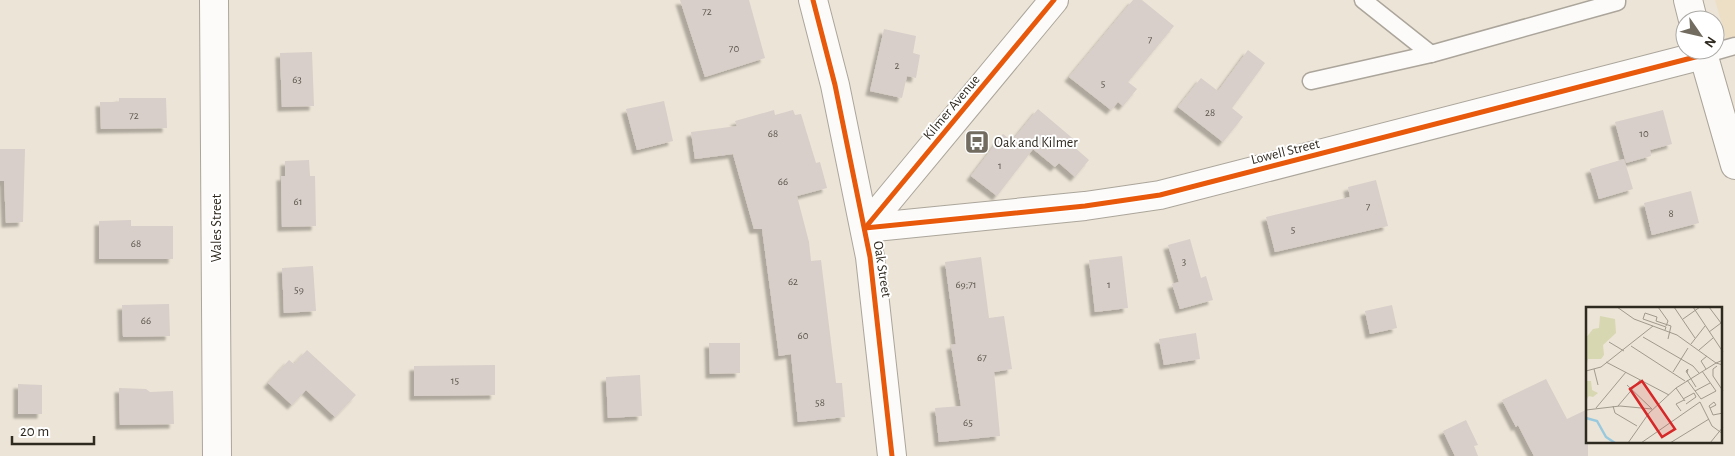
<svg xmlns="http://www.w3.org/2000/svg" width="1735" height="456" font-family="'Alegreya Sans',sans-serif">
<style>
.built{fill:#ecdfc6}
.building{fill:#d8cfca;filter:url(#shadow)}
.lines{fill:none;stroke-linecap:round;stroke-linejoin:round}
.service-casing{stroke:#aba59b;stroke-width:19}
.minor-casing{stroke:#aba59b;stroke-width:30}
.tertiary-casing{stroke:#aba59b;stroke-width:30}
.service{stroke:#fcfbf9;stroke-width:16}
.minor{stroke:#fcfbf9;stroke-width:28}
.tertiary{stroke:#fcfbf9;stroke-width:28}
.cycleway-casing{stroke:#fff;stroke-width:8}
.cycleway{stroke:#e8590c;stroke-width:5}
.labels{text-anchor:middle;stroke-width:4;stroke-linejoin:round;paint-order:stroke}
.number-label{font-size:11px;fill:#5c564d}
.street-label{font-size:14px;fill:#2f2a20;stroke:#fff}
.poi-label{font-size:14px;fill:#2f2a20;stroke:#fff;text-anchor:start}
.inset-river{fill:none;stroke:#99c9de;stroke-width:2.5}
.inset-road{fill:none;stroke:#a09a8d;stroke-width:1}
.view{fill:#d62828;fill-opacity:0.15;stroke:#d62828;stroke-width:2.5}
.inset-edge{fill:none;stroke:#2f2a20;stroke-width:2.5}
</style>
<defs>
<filter id="shadow"><feDropShadow dx="-4.5" dy="4.5" stdDeviation="1" flood-color="#0004"/></filter>
</defs>
<rect width="100%" height="100%" fill="#ece4d6"/>
<!-- built -->
<path class="built" d="M 1715,0 L 1735,0 L 1735,51 L 1730,52 Z"/>
<!-- building -->
<g class="building">
<path d="M 680,0 L 749,0 L 765,58 L 705,77 Z"/>
<path d="M 1133,0 L 1142,0 L 1174,26 L 1128,82 L 1137,89 L 1123,106 L 1118,102 L 1111,110 L 1069,77 Z"/>
<path d="M 884,29 L 916,36 L 913,53 L 920,55 L 916,78 L 907,76 L 902,98 L 870,91 Z"/>
<path d="M 1248,50 L 1265,63 L 1232,108 L 1243,117 L 1223,142 L 1178,107 L 1201,78 L 1218,91 Z"/>
<path d="M 312,52 L 314,106 L 282,107 L 280,53 Z"/>
<path d="M 119,98 L 166,98 L 167,128 L 101,129 L 100,102 L 119,102 Z"/>
<path d="M 664,101 L 673,141 L 637,150 L 626,109 Z"/>
<path d="M 1038,109 L 1077,142 L 1073,146 L 1089,160 L 1075,177 L 1059,163 L 1055,167 L 1033,149 L 997,196 L 971,176 L 1003,134 L 1012,141 Z"/>
<path d="M 774,110 L 775,115 L 793,110 L 795,115 L 801,114 L 816,163 L 820,162 L 827,188 L 797,196 L 809,242 L 811,261 L 821,260 L 836,383 L 842,383 L 845,417 L 798,422 L 791,354 L 779,356 L 762,229 L 754,229 L 733,154 L 695,159 L 691,132 L 737,126 L 735,121 Z"/>
<path d="M 1663,110 L 1672,144 L 1650,150 L 1651,156 L 1626,163 L 1615,122 Z"/>
<path d="M 0,149 L 25,149 L 23,222 L 6,223 L 4,181 L 0,181 Z"/>
<path d="M 1624,159 L 1633,189 L 1599,199 L 1590,169 Z"/>
<path d="M 309,160 L 310,176 L 315,176 L 316,226 L 282,227 L 281,176 L 285,176 L 285,161 Z"/>
<path d="M 1376,180 L 1388,226 L 1275,252 L 1266,217 L 1350,197 L 1348,187 Z"/>
<path d="M 1691,191 L 1699,223 L 1652,235 L 1644,203 Z"/>
<path d="M 131,220 L 131,226 L 173,226 L 173,259 L 99,259 L 99,221 Z"/>
<path d="M 1190,239 L 1201,278 L 1206,276 L 1213,300 L 1180,309 L 1172,284 L 1179,282 L 1168,245 Z"/>
<path d="M 1122,256 L 1128,308 L 1095,312 L 1089,260 Z"/>
<path d="M 981,257 L 989,318 L 1004,316 L 1012,369 L 994,372 L 1000,436 L 939,442 L 935,408 L 961,406 L 951,345 L 956,344 L 945,262 Z"/>
<path d="M 313,266 L 316,311 L 284,313 L 282,268 Z"/>
<path d="M 169,304 L 170,336 L 123,337 L 122,305 Z"/>
<path d="M 1392,305 L 1397,328 L 1370,334 L 1365,311 Z"/>
<path d="M 1196,333 L 1200,359 L 1164,365 L 1159,339 Z"/>
<path d="M 709,343 L 740,343 L 740,373 L 710,374 Z"/>
<path d="M 307,350 L 356,395 L 335,417 L 306,390 L 292,405 L 268,383 L 289,360 L 294,364 Z"/>
<path d="M 495,365 L 495,395 L 414,396 L 414,366 Z"/>
<path d="M 640,375 L 642,416 L 608,418 L 606,377 Z"/>
<path d="M 1546,379 L 1567,419 L 1588,409 L 1588,456 L 1534,456 L 1518,425 L 1516,427 L 1502,400 Z"/>
<path d="M 18,384 L 42,385 L 42,414 L 18,414 Z"/>
<path d="M 119,388 L 146,389 L 150,392 L 173,391 L 174,424 L 120,425 Z"/>
<path d="M 1466,420 L 1478,445 L 1474,446 L 1478,456 L 1455,456 L 1443,431 Z"/>
</g>
<g class="lines">
<defs>
<g id="service">
<path d="M 1363,0 L 1431,54"/>
<path d="M 1703,55 L 1735,46"/>
<path d="M 1311,81 L 1431,54 L 1617,2 L 1617,0"/>
</g>
<g id="minor">
<path d="M 214,0 L 217,456"/>
<path d="M 1688,0 L 1693,20"/>
<path d="M 1702,50 L 1735,165"/>
<path d="M 865,228 L 1085,206 L 1160,195 L 1703,55"/>
</g>
<g id="tertiary">
<path d="M 813,0 L 835,85 L 870,257 L 892,456"/>
<path d="M 865,228 L 1054,0"/>
</g>
</defs>
<!-- service casing -->
<use href="#service" class="service-casing"/>
<!-- minor casing -->
<use href="#minor" class="minor-casing"/>
<!-- tertiary casing -->
<use href="#tertiary" class="tertiary-casing"/>
<!-- service -->
<use href="#service" class="service"/>
<!-- minor -->
<use href="#minor" class="minor"/>
<!-- tertiary -->
<use href="#tertiary" class="tertiary"/>
<defs>
<g id="cycleway">
<path d="M 813,0 L 835,85 L 870,257 L 892,456"/>
<path d="M 865,228 L 1085,206 L 1160,195 L 1703,55"/>
<path d="M 865,228 L 1054,0"/>
</g>
</defs>
<!-- cycleway casing -->
<use href="#cycleway" class="cycleway-casing"/>
<!-- cycleway -->
<use href="#cycleway" class="cycleway"/>
</g>
<!-- icons -->
<defs>
<symbol id="bus-square" viewBox="-11 -11 22 22"><rect x="-9" y="-9" width="18" height="18" rx="4" fill="#716b60" stroke="#fff"/><path d="M-5-6H5V4H4V6H2V4H-2V6H-4V4H-5ZM-3.5-4V0h7V-4ZM-3.5 1.2v1.5H-2V1.2ZM2 1.2v1.5H3.5V1.2Z" fill="#fff"/></symbol>
</defs>
<g fill-rule="evenodd">
<use href="#bus-square" x="963" y="128" width="28" height="28"/>
</g>
<g class="labels">
<!-- number labels -->
<g class="number-label">
<text x="707" y="15">72</text>
<text x="1150" y="43">7</text>
<text x="734" y="52">70</text>
<text x="897" y="69">2</text>
<text x="297" y="83">63</text>
<text x="1103" y="87">5</text>
<text x="1210" y="116">28</text>
<text x="134" y="119">72</text>
<text x="773" y="137">68</text>
<text x="1644" y="137">10</text>
<text x="1000" y="169">1</text>
<text x="783" y="185">66</text>
<text x="298" y="205">61</text>
<text x="1368" y="210">7</text>
<text x="1671" y="217">8</text>
<text x="1293" y="233">5</text>
<text x="136" y="247">68</text>
<text x="1184" y="265">3</text>
<text x="793" y="285">62</text>
<text x="966" y="288">69;71</text>
<text x="1109" y="288">1</text>
<text x="299" y="293">59</text>
<text x="146" y="324">66</text>
<text x="803" y="339">60</text>
<text x="982" y="361">67</text>
<text x="455" y="384">15</text>
<text x="820" y="406">58</text>
<text x="968" y="426">65</text>
</g>
<!-- street labels -->
<g class="street-label">
<text transform="translate(951 107) rotate(-50)" y="5">Kilmer Avenue</text>
<text transform="translate(1285 151) rotate(-14)" y="5">Lowell Street</text>
<text transform="translate(216 228) rotate(-90)" y="5">Wales Street</text>
<text transform="translate(883 269) rotate(81)" y="5">Oak Street</text>
</g>
<!-- poi labels -->
<g class="poi-label">
<text x="994" y="147">Oak and Kilmer</text>
</g>
</g>
<!-- overview -->
<g transform="translate(1586 307)">
<rect width="136" height="136" fill="#ece4d6"/>
<path d="M 14,9 L 29,12 L 30,26 L 17,38 L 18,48 L 15,52 L 2,52 L 0,60 L 0,31 L 7,22 L 13,21 ZM 0,74 L 5,74 L 6,83 L 12,86 L 7,90 L 3,89 L 0,93 Z" fill="#d7d7b1"/>
<path class="inset-river" d="M 0,111 L 11,114 L 20,130 L 29,136"/>
<path class="inset-road" d="M 31,0 L 48,12 L 91,28 L 130,56 L 137,53M 72,0 L 82,14 L 80,19M 88,0 L 109,31M 107,0 L 137,45M 97,12 L 114,0M 79,23 L 80,20 L 57,12 L 59,6 L 71,10 L 70,14 L 85,19 L 82,32M 123,25 L 135,16 L 123,0M 57,30 L 107,59 L 113,66M 23,35 L 38,44M 105,37 L 119,19M 45,39 L 99,74M 113,43 L 127,31M 20,55 L 83,88M 131,59 L 127,62 L 127,69 L 137,84M 8,62 L 12,78M 120,62 L 115,54 L 121,49M 0,64 L 15,60 L 67,19M 87,65 L 102,41M 101,66 L 102,62 L 100,64 L 110,80M 101,73 L 115,92 L 130,84 L 116,64M 41,78 L 66,102M 90,81 L 99,94M 109,84 L 124,76M 97,92 L 108,86 L 110,90 L 100,97M 72,97 L 85,116M 27,99 L 29,106 L 51,119M 32,99 L 54,73M 10,101 L 40,65M 124,101 L 130,98 L 128,95 L 123,99 L 124,101 L 127,108 L 137,106M 0,103 L 34,99 L 66,102M 95,104 L 90,97 L 98,93M 42,136 L 63,106 L 90,81 L 130,56 L 137,58M 55,136 L 114,95 L 126,119 L 137,127M 84,136 L 123,112M 124,136 L 137,120"/>
<path class="view" d="M 56,74 L 89,122 L 76,130 L 44,82 Z"/>
<rect width="136" height="136" class="inset-edge"/>
</g>
<!-- north arrow -->
<g transform="translate(1700 35) rotate(124)"><circle r="24" fill="#ffffff" stroke="#acaaa6"/>
<path d="M0-4L9 19L0 12L-9 19Z" fill="#716b60"/>
<text y="-8" font-size="14" font-weight="bold" text-anchor="middle" fill="#2f2a20">N</text>
</g>
<!-- scale -->
<path d="M12 436v8h82v-8" fill="none" stroke="#2f2a20" stroke-width="2.5"/>
<text x="20" y="436" font-size="15" fill="#2f2a20" stroke="#ffffff" stroke-width="4" paint-order="stroke">20 m</text>
</svg>
